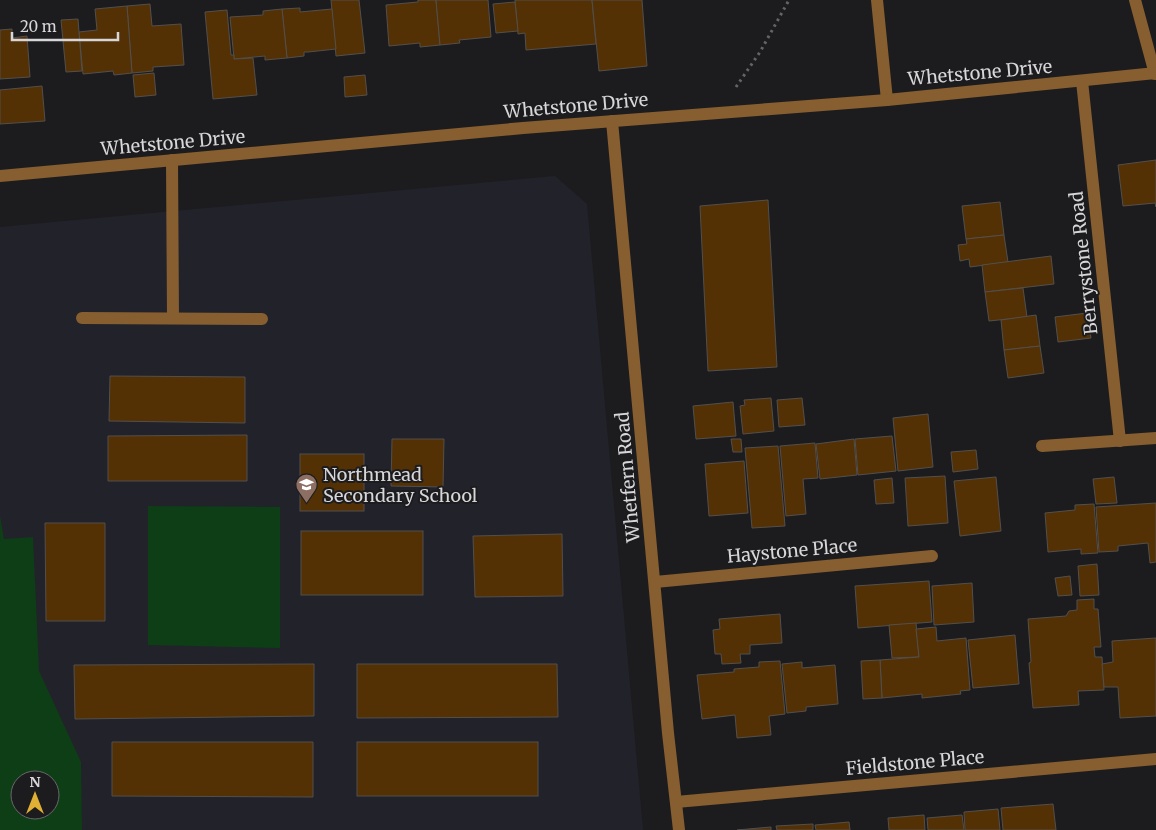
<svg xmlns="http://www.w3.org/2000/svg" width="1156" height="830" font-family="Merriweather,serif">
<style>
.built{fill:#22222b;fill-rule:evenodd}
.green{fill:#0e3e16;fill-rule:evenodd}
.building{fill:#533104;stroke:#534f4c}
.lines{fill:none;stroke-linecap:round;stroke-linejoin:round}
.path{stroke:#646467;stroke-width:3;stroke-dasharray:2.5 4;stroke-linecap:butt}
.minor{stroke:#875e2f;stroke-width:12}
.labels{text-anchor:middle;stroke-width:4;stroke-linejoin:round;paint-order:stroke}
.street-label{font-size:18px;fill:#d7d7da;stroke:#1c1c1f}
.poi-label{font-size:18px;fill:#d7d7da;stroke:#1c1c1f;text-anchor:start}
</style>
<rect width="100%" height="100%" fill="#1c1c1f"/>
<!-- built -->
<path class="built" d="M 555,176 L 587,204 L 643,830 L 0,830 L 0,227 ZM 20,780 L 50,780 L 50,810 L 20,810 Z"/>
<!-- green -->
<g class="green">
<path d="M 148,506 L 280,507 L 280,648 L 148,645 Z"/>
<path d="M 0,516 L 4,539 L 33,537 L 39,671 L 81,762 L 82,830 L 0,830 ZM 20,780 L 50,780 L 50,810 L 20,810 Z"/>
</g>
<!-- building -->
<g class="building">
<path d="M 331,0 L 359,0 L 365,53 L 336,56 Z"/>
<path d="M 418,0 L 436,0 L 440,45 L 420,47 L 420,43 L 389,46 L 386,5 L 418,2 Z"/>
<path d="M 436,0 L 488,0 L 491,37 L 459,40 L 460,43 L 440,45 Z"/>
<path d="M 515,0 L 592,0 L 596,44 L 526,50 L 525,33 L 518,34 Z"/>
<path d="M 592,0 L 642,0 L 647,66 L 599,71 Z"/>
<path d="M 515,2 L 518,31 L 496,33 L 493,4 Z"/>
<path d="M 150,4 L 152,26 L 181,24 L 184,65 L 153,67 L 153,71 L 132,73 L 127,6 Z"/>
<path d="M 127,6 L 132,73 L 114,75 L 113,71 L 83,74 L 79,32 L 97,30 L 95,9 Z"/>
<path d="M 300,8 L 300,12 L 332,9 L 336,49 L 308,52 L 304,52 L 304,56 L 287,58 L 282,9 Z"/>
<path d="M 282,9 L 287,58 L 265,60 L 265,56 L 234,59 L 230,17 L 263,15 L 263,11 Z"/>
<path d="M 227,10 L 231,55 L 234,55 L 234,59 L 253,58 L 257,95 L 213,99 L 205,12 Z"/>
<path d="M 78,19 L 82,71 L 66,72 L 61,20 Z"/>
<path d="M 12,29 L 12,38 L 27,36 L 30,77 L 0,79 L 0,30 Z"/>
<path d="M 154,73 L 156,95 L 135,97 L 133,75 Z"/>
<path d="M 365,75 L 367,95 L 345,97 L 344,77 Z"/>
<path d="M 42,86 L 45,121 L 0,124 L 0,90 Z"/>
<path d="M 1156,160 L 1156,207 L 1155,203 L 1123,206 L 1118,165 Z"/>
<path d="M 768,200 L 777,367 L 708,371 L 700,206 Z"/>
<path d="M 1000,202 L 1004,235 L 966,239 L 962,206 Z"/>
<path d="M 1004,235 L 1008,262 L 970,267 L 969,259 L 960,261 L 958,245 L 967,244 L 966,239 Z"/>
<path d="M 1051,256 L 1054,284 L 985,292 L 982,265 Z"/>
<path d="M 1023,288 L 1027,317 L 989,321 L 985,292 Z"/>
<path d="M 1087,313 L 1091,338 L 1058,342 L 1055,317 Z"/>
<path d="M 1036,315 L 1040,346 L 1004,350 L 1001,320 Z"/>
<path d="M 1040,346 L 1044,373 L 1008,378 L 1004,350 Z"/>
<path d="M 110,376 L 245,377 L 245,423 L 109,421 Z"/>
<path d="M 771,398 L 774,431 L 743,434 L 740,406 L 745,405 L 744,400 Z"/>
<path d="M 802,398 L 805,425 L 779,427 L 777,400 Z"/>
<path d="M 733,402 L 736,436 L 696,439 L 693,406 Z"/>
<path d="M 928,414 L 933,467 L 898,471 L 893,418 Z"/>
<path d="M 247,435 L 247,481 L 108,481 L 108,436 Z"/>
<path d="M 892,436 L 896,471 L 858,475 L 855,439 Z"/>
<path d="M 392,439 L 444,439 L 443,487 L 391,486 Z"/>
<path d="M 731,439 L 741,439 L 742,452 L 733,452 Z"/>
<path d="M 854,439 L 857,475 L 820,479 L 816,444 Z"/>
<path d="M 815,443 L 818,478 L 803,479 L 806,514 L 786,516 L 780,446 Z"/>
<path d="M 778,446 L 785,526 L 752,528 L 745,448 Z"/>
<path d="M 976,450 L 978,469 L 953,472 L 951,452 Z"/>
<rect x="300" y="454" width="64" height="57"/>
<path d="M 744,461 L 748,513 L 709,516 L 705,464 Z"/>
<path d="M 945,476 L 948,523 L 908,526 L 905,478 Z"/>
<path d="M 996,477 L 1001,531 L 960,536 L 954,481 Z"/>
<path d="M 1114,477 L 1117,503 L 1096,504 L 1093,479 Z"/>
<path d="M 892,478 L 894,503 L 876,504 L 874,480 Z"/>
<path d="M 1156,503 L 1156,562 L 1150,563 L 1148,543 L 1118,546 L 1118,551 L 1099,552 L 1096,507 Z"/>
<path d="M 1094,504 L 1098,553 L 1081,554 L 1081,549 L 1048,552 L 1045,513 L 1075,510 L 1075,505 Z"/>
<path d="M 45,523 L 105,523 L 105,621 L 46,621 Z"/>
<rect x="301" y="531" width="122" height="64"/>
<path d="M 562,534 L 563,596 L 475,597 L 473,536 Z"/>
<path d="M 1097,564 L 1099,595 L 1080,596 L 1078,566 Z"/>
<path d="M 1070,576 L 1072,595 L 1058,596 L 1055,578 Z"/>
<path d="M 929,581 L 932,622 L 858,628 L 855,586 Z"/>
<path d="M 972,583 L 974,622 L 934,625 L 932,586 Z"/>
<path d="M 1094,599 L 1094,609 L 1098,609 L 1101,647 L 1094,647 L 1095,657 L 1102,657 L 1104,690 L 1078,691 L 1079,705 L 1033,708 L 1029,663 L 1031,662 L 1028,619 L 1066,616 L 1069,611 L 1077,610 L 1077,600 Z"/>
<path d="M 780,614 L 782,643 L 750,645 L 750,654 L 740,654 L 741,663 L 722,664 L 721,654 L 715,654 L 713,630 L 720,629 L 719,619 Z"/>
<path d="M 916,623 L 919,657 L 892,658 L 889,625 Z"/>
<path d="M 936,627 L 937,641 L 966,638 L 970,690 L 960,691 L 961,694 L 922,698 L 922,694 L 882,698 L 880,660 L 919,657 L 916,629 Z"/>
<path d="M 1015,635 L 1019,684 L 973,688 L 968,640 Z"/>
<path d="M 1156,638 L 1156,716 L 1120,718 L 1118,687 L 1104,687 L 1102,664 L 1113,662 L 1112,641 Z"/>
<path d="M 880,660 L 882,698 L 863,699 L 861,661 Z"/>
<path d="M 780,661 L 785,714 L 769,716 L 771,735 L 737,738 L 735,715 L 702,719 L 697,675 L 734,672 L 734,669 L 759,667 L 759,662 Z"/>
<path d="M 802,662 L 802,668 L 835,665 L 838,704 L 806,707 L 806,711 L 787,713 L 782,664 Z"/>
<path d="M 314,664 L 314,716 L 75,719 L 74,665 Z"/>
<path d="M 357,664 L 557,664 L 558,717 L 357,718 Z"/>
<path d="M 112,742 L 313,742 L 313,797 L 112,796 Z"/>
<rect x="357" y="742" width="181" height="54"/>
<path d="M 1053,804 L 1056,830 L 1003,830 L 1001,808 Z"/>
<path d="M 998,809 L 1000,830 L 965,830 L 964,812 Z"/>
<path d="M 924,815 L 925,830 L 889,830 L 888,818 Z"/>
<path d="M 962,815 L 964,830 L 928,830 L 927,818 Z"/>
<path d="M 849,822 L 850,830 L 816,830 L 815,825 Z"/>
<path d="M 813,824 L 813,830 L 777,830 L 776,826 Z"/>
<path d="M 771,827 L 771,830 L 737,830 Z"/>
</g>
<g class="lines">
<!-- path -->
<path class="path" d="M 736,87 L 760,52 L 789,0"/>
<!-- minor -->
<g class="minor">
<path d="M 877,0 L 887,100"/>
<path d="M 1135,0 L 1155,74"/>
<path d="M 1082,81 L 1120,441"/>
<path d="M 612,121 L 668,733 L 679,830"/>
<path d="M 172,160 L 173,318"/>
<path d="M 0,176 L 523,128 L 887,100 L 1156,73"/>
<path d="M 82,318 L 262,319"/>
<path d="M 1042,446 L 1156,438"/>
<path d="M 655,582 L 932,556"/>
<path d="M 676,802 L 1156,759"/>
</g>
</g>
<!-- icons -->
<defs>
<symbol id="school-pin" viewBox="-11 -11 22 30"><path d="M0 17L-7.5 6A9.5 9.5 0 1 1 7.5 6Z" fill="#8d6e63" stroke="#1c1c1f"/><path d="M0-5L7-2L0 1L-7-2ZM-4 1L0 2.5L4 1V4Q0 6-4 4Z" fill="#fff"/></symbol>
</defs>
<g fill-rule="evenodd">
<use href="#school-pin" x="294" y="472" width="25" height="34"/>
</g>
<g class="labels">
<!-- street labels -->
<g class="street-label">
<text transform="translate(980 73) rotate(-5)" y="6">Whetstone Drive</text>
<text transform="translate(576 106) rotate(-5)" y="6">Whetstone Drive</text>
<text transform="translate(173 143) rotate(-5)" y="6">Whetstone Drive</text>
<text transform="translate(1084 263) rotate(-96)" y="6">Berrystone Road</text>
<text transform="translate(628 477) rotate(-95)" y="6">Whetfern Road</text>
<text transform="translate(792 551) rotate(-5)" y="6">Haystone Place</text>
<text transform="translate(915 763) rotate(-5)" y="6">Fieldstone Place</text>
</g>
<!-- poi labels -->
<g class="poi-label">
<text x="323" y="481">Northmead<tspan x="323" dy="21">Secondary School</tspan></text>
</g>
</g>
<!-- north arrow -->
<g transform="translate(35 795)"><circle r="24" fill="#1c1c1f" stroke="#67676a"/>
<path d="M0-4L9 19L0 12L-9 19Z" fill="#e0af34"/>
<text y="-8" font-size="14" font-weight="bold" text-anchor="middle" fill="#d7d7da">N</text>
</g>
<!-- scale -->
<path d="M12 32v8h106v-8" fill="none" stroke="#d7d7da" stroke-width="2.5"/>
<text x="20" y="32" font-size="15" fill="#d7d7da" stroke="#1c1c1f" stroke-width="4" paint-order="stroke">20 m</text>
</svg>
